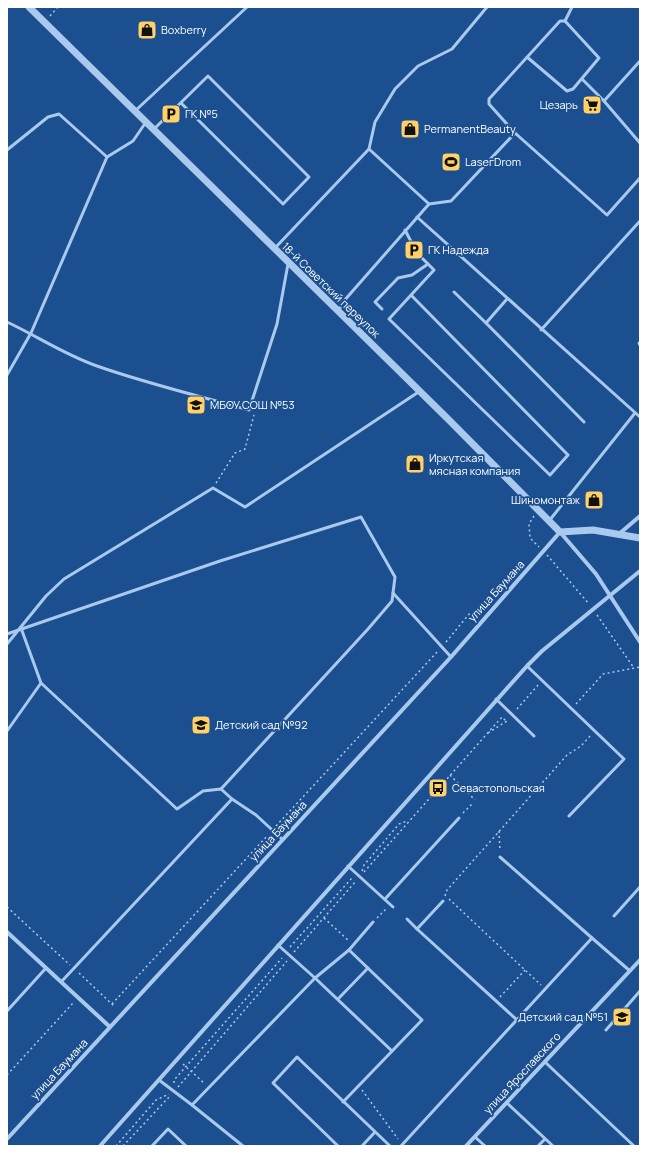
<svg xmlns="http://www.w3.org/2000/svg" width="647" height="1153" font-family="Manrope,sans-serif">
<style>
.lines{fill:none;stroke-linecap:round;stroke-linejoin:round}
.path{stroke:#a9c9ee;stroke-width:1.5;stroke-dasharray:2 3;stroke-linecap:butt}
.service{stroke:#a9c9ee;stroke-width:3}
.minor{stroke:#a9c9ee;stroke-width:4}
.tertiary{stroke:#a9c9ee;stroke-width:7}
.labels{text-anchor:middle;stroke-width:3.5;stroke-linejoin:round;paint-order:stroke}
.poi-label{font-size:11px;fill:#fff;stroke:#1b4f8f;text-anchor:start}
.street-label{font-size:11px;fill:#fff;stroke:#1b4f8f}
</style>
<rect width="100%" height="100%" fill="#1b4f8f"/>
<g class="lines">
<!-- path -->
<g class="path">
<path d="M 50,16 L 58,7"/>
<path d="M 216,483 L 235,453 L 245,449 L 254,415"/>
<path d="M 534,516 L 529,524 L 530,538 L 539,547"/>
<path d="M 547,555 L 589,604"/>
<path d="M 597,615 L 634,668"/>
<path d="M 446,642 L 470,613"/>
<path d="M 576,704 L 603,674 L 640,667"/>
<path d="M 517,709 L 538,685"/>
<path d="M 488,733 L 507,721"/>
<path d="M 450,775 L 475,800"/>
<path d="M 463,813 L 473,803"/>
<path d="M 276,826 L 438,651"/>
<path d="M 499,831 L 500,851"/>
<path d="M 362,871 L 364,865 L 399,824 L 407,821"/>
<path d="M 364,872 L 502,717 L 506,721"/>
<path d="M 445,896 L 447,890 L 567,755 L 581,746 L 591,735"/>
<path d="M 449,899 L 541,985"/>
<path d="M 7,907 L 70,965"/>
<path d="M 324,918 L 349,941"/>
<path d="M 377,918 L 386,909"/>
<path d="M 290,947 L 351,879 L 353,879"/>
<path d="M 294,952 L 356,881"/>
<path d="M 79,973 L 115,1007"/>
<path d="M 500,997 L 525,970"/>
<path d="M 112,1004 L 268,835"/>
<path d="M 183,1064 L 204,1083"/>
<path d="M 7,1075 L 73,1003"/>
<path d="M 174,1083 L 174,1080 L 282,958"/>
<path d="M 178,1087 L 287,961"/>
<path d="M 362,1090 L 398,1139"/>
<path d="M 116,1146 L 156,1100 L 169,1094"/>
<path d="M 123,1146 L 170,1096"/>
</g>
<!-- service -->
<g class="service">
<path d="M 565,21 L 572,7"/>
<path d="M 640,61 L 604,101 L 640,143"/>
<path d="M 582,79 L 604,101"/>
<path d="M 135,111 L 247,7"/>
<path d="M 154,129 L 208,76 L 309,177 L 283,204 L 181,103"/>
<path d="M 515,133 L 489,104 L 489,99 L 560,21 L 565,21 L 599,58 L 573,89 L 567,91 L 527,57"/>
<path d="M 369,149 L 429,204 L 451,201 L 515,133 L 607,215 L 640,178"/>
<path d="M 7,150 L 48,117 L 59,114 L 107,157"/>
<path d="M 417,217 L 640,417"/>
<path d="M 405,230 L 417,253 L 434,270 L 389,319 L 550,475 L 568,455 L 411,295"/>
<path d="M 275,248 L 369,149 L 375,122 L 395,89 L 418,66 L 452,49 L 487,7"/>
<path d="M 454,292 L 486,323"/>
<path d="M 507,299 L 486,323 L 584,422"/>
<path d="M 382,309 L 375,302 L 398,278 L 412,275 L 428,264"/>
<path d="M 339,310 L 343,302 L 429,204"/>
<path d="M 7,322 C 37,336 65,355 97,366 C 145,383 199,396 249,410 L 277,324 L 288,264"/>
<path d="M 541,330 L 640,221"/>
<path d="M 639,343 L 640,345"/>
<path d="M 7,375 L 31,333 L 107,157 L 133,141 L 146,122"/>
<path d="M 549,521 L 635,413"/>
<path d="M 393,593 L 451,657"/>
<path d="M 21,628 L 41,683 L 177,809 L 203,791 L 221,789 L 232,799 L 256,815 L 282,839"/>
<path d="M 7,634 L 220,561 L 361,517 L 395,577 L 392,601 L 368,629 L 221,789"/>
<path d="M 7,644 L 46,596 L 64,579 L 213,488 L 245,507 L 420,391"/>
<path d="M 527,666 L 624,759 L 569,816"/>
<path d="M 496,699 L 534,736"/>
<path d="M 7,731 L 41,683"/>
<path d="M 500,857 L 592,938"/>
<path d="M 348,866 L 393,907"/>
<path d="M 385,899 L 459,818"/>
<path d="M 443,901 L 417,929 L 517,1020"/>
<path d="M 614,916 L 640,887"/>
<path d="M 407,919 L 417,929"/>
<path d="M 373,922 L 349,950 L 315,978 L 392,1051"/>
<path d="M 62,981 L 232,799"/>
<path d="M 338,999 L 368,968"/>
<path d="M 7,1011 L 46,968"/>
<path d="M 606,1030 L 640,991"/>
<path d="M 545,1062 L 634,1146"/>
<path d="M 159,1080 L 192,1105"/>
<path d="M 343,1102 L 422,1020 L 349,950"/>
<path d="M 507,1103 L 553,1146"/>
<path d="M 475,1137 L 485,1146"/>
<path d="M 152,1146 L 168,1129 L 186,1146"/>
<path d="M 243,1146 L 192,1105 L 315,978 L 278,945"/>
<path d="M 338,1146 L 273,1083 L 297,1057 L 390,1146"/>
<path d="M 362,1146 L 375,1132"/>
<path d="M 401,1146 L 592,938 L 630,971"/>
<path d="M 538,1146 L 545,1139"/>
</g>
<!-- minor -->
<g class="minor">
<path d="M 619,534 L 640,516"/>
<path d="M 7,932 L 110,1027"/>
<path d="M 7,1139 L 451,657 L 560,532 L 596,574 L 640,642"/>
<path d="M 100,1146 L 527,666 L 542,651 L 640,571"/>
<path d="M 466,1146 L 640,960"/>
</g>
<!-- tertiary -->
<path class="tertiary" d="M 29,7 L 448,419 L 560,532 L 593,530 L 640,538"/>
</g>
<!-- icons -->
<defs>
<symbol id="shop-square" viewBox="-11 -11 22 22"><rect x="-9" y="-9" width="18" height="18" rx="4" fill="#ffd166" stroke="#1b4f8f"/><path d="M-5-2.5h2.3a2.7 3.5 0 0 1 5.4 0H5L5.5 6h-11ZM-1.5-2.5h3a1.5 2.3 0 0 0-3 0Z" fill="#111"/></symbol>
<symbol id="supermarket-square" viewBox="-11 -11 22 22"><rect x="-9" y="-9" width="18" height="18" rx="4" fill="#ffd166" stroke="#1b4f8f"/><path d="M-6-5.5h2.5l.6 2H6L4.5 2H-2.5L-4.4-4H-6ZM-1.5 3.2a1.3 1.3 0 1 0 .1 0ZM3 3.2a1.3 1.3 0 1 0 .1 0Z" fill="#111"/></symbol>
<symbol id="parking-square" viewBox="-11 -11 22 22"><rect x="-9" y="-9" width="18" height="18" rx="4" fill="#ffd166" stroke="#1b4f8f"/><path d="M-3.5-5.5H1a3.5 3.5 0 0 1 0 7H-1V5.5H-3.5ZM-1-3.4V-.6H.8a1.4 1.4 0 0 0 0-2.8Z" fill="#111"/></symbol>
<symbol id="stadium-square" viewBox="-11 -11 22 22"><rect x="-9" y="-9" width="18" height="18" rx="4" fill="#ffd166" stroke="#1b4f8f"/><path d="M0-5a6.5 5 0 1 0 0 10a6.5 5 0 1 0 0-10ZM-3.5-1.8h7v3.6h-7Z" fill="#111"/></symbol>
<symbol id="school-square" viewBox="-11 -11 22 22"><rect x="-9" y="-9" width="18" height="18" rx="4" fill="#ffd166" stroke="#1b4f8f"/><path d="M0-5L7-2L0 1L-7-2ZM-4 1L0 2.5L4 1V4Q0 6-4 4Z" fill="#111"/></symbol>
<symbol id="bus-square" viewBox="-11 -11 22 22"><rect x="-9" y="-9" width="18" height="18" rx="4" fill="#ffd166" stroke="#1b4f8f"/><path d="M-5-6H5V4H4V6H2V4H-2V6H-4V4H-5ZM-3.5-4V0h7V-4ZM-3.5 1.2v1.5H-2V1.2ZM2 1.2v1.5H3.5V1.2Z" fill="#111"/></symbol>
</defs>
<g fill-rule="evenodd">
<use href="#shop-square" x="136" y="19" width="22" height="22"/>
<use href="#supermarket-square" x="581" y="94" width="22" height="22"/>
<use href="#parking-square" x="160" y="103" width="22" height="22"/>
<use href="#shop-square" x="399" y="118" width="22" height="22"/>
<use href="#stadium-square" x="440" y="151" width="22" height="22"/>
<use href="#parking-square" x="403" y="239" width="22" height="22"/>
<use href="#school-square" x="185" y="394" width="22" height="22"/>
<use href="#shop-square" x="404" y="453" width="22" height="22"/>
<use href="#shop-square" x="583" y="489" width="22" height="22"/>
<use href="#school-square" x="190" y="714" width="22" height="22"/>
<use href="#bus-square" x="427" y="777" width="22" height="22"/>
<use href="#school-square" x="611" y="1006" width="22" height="22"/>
</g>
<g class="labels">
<!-- poi labels -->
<g class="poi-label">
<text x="161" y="34">Boxberry</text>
<text x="578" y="109" text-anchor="end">Цезарь</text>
<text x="185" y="118">ГК №5</text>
<text x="424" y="133">PermanentBeauty</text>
<text x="465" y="166">LaseгDrom</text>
<text x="428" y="254">ГК Надежда</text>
<text x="210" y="409">МБОУ СОШ №53</text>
<text x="429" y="462">Иркутская<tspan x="429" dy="13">мясная компания</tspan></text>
<text x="580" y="504" text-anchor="end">Шиномонтаж</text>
<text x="215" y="729">Детский сад №92</text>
<text x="452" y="792">Севастопольская</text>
<text x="608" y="1021" text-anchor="end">Детский сад №51</text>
</g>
<!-- street labels -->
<g class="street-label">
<text transform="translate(331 290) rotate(44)" y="4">18-й Советский переулок</text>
<text transform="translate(496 591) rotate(-48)" y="4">улица Баумана</text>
<text transform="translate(278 831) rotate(-47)" y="4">улица Баумана</text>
<text transform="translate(59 1069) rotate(-47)" y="4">улица Баумана</text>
<text transform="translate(522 1073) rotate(-47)" y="4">улица Ярославского</text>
</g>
</g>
<!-- border -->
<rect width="647" height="1153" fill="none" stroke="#ffffff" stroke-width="16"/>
</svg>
